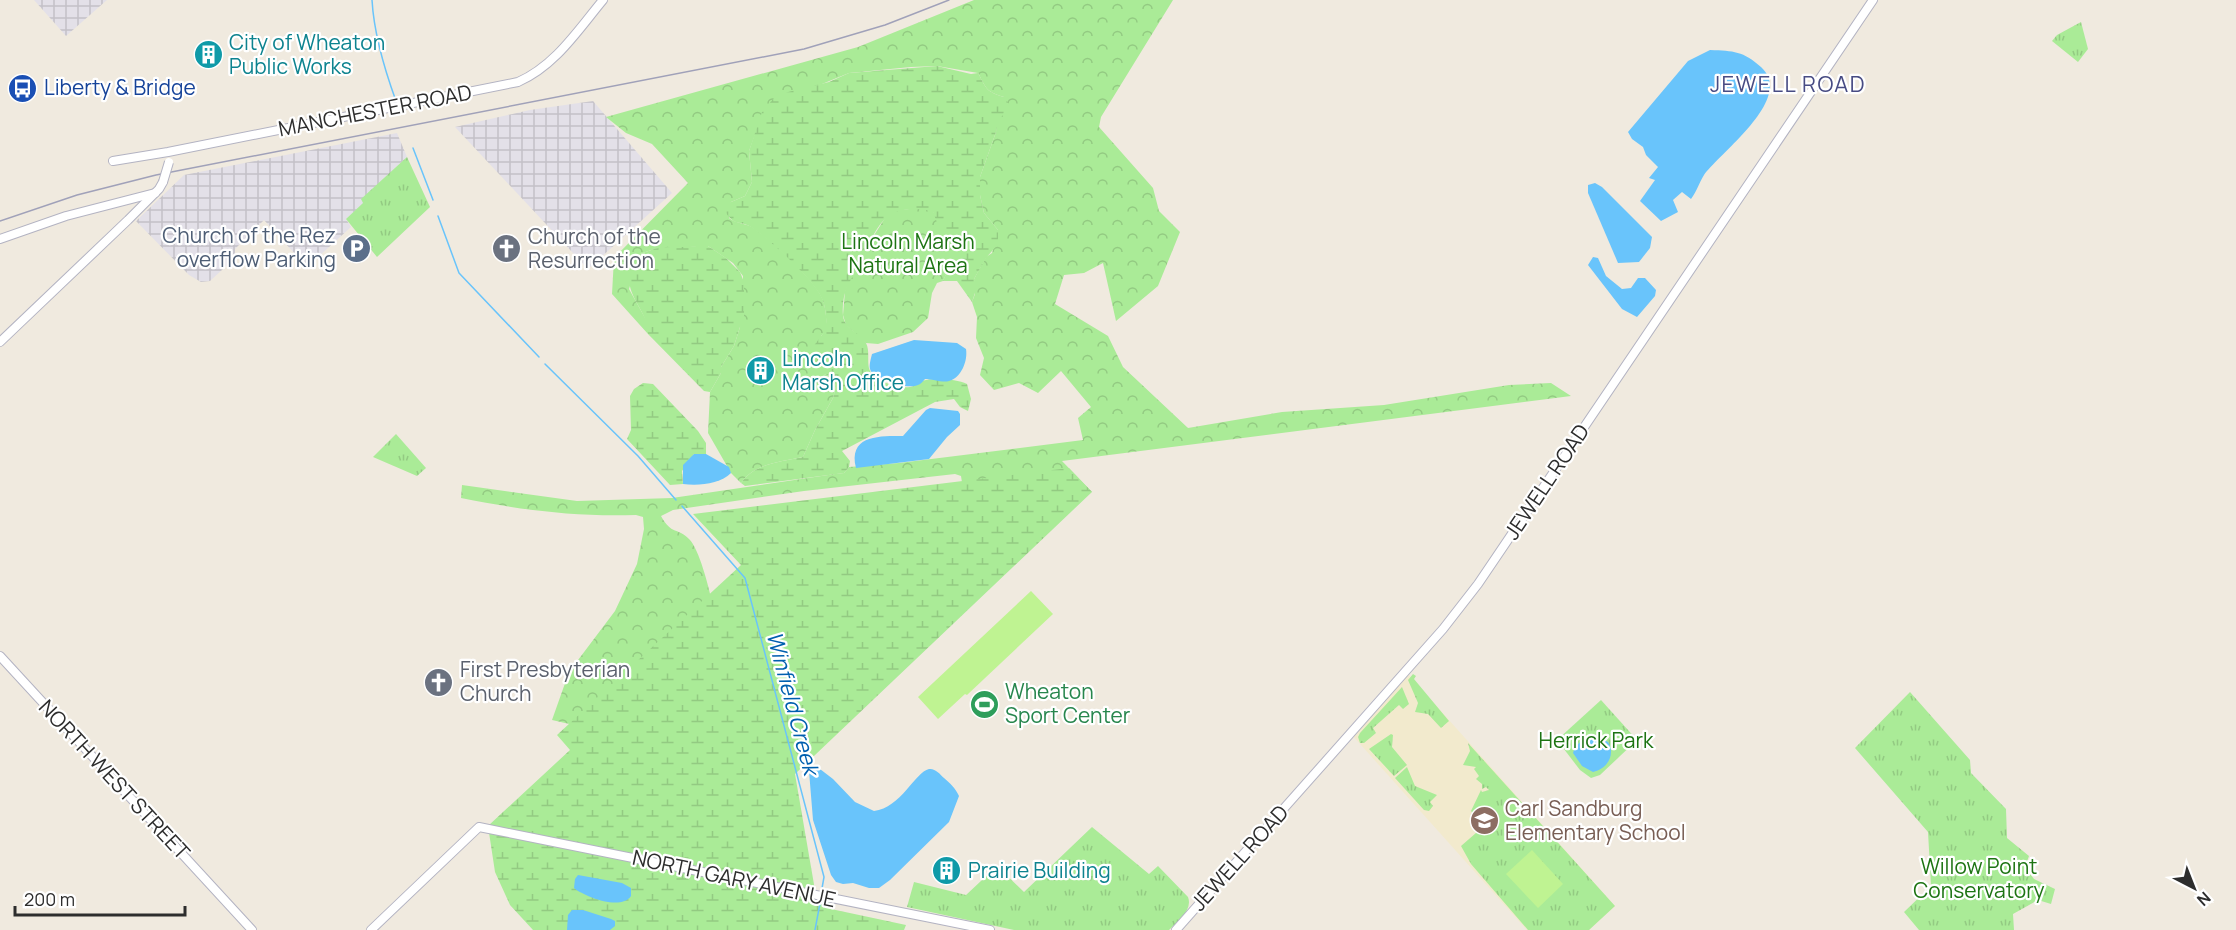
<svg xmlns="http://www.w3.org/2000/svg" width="2236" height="930" font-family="Manrope,sans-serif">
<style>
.industrial{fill:url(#industrial-grid)}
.education{fill:#f2eacd}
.grass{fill:url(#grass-tufts)}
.forest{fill:url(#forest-crowns)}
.wetland{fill:url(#wetland-marsh)}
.pitch{fill:#bff392}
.water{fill:#69c4fb}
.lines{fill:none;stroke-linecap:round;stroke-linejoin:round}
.stream{stroke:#69c4fb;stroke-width:1.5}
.minor-casing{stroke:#b3b3c2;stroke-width:10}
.minor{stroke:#fff;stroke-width:8}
.rail{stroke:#a0a1b9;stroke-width:1.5}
.minor-bridge-casing{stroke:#b3b3c2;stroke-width:10;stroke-linecap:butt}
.minor-bridge{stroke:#fff;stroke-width:8}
.labels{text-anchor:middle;stroke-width:4.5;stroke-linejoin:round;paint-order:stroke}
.culture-label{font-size:21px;fill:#0d838f;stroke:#fff;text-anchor:start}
.transit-label{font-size:21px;fill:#164399;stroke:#fff;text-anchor:start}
.street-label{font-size:21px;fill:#2d2d2d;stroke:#fff}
.service-label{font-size:21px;fill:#4e5e75;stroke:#fff;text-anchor:end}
.worship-label{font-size:21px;fill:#5b616d;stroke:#fff;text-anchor:start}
.park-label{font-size:21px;fill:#1d7413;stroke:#fff}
.leisure-label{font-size:21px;fill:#27864d;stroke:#fff;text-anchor:start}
.education-label{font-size:21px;fill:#785e54;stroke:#fff;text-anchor:start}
.neighbourhood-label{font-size:22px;letter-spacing:1.5px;fill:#484c84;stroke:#fff}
.water-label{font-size:22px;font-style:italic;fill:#005faf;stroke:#fff}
</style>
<defs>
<pattern id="industrial-grid" width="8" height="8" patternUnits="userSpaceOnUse" patternTransform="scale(1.5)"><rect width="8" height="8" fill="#e3e0e8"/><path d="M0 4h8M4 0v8" fill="none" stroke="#c3c0c7"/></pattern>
<pattern id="grass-tufts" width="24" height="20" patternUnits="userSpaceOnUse" patternTransform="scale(1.5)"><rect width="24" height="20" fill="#aaeb97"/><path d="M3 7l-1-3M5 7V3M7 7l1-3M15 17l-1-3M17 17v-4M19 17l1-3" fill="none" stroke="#93ca82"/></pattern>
<pattern id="forest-crowns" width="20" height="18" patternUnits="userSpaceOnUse" patternTransform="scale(1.5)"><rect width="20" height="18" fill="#aaeb97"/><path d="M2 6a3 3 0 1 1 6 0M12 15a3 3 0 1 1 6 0" fill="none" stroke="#93ca82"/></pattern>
<pattern id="wetland-marsh" width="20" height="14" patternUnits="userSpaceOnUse" patternTransform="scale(1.5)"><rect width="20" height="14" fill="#aaeb97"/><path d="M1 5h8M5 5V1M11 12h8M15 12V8" fill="none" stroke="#93ca82"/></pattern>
</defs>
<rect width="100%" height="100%" fill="#f0eadf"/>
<!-- industrial -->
<g class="industrial">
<path d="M 34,0 L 107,0 L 66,36 Z"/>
<path d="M 593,101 L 672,193 L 588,269 L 455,127 L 530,110 Z"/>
<path d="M 397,133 L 407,157 L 362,199 L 364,203 L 346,219 L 351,227 L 307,267 L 264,220 L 235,249 L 235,258 L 210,281 L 201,282 L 189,275 L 136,221 L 184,175 Z"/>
</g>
<!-- education -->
<path class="education" d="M 1407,673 L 1615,906 L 1589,930 L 1527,930 L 1352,735 Z"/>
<!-- grass -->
<g class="grass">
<path d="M 2081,22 L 2088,49 L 2078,62 L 2052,41 L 2057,35 Z"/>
<path d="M 407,157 L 430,207 L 377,257 L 346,219 L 363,203 L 361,199 Z"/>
<path d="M 396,434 L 426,468 L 417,476 L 373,457 Z"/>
<path d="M 1413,674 L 1416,676 L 1414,679 L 1449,721 L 1441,728 L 1428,714 L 1415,712 L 1418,703 L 1408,680 Z"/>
<path d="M 1402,687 L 1409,704 L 1403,709 L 1399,705 L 1373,728 L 1376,733 L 1364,743 L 1360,743 L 1358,737 L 1360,733 Z"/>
<path d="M 1910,692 L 1970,760 L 1971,773 L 2006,809 L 2007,838 L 2029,856 L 2025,867 L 2034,879 L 2055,889 L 2051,904 L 2038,900 L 2013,914 L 2014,930 L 1919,930 L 1904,912 L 1931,886 L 1928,832 L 1855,748 Z"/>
<path d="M 1601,700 L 1637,740 L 1600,775 L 1591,778 L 1580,770 L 1557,740 Z"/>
<path d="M 1391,734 L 1393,735 L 1392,747 L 1407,765 L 1394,776 L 1369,749 Z"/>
<path d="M 1468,743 L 1615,906 L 1589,930 L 1528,930 L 1471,864 L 1461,846 L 1484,826 L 1471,811 L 1481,790 L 1482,792 L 1489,790 L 1486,787 L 1482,789 L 1482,784 L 1476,779 L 1479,776 L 1474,769 L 1476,767 L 1463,765 L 1470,751 Z"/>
<path d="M 1407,767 L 1415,786 L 1437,795 L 1430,802 L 1433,806 L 1429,811 L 1424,810 L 1395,778 Z"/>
<path d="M 1092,827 L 1149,874 L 1158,866 L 1188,897 C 1193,910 1178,921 1169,930 L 1014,930 L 907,907 L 914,882 L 966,895 L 997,866 L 1024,892 Z"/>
</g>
<!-- forest -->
<g class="forest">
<path d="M 974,0 L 1173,0 L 1101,117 L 1099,127 L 1153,188 L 1159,211 L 1180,232 L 1158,286 L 1116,321 L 1103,263 L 1084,273 L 1064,275 L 1055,304 L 1108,336 L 1123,367 L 1188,428 L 1282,412 L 1384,405 L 1509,385 L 1551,383 L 1571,396 L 1062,461 L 1092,492 L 963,489 L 961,476 L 955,474 L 804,491 L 673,510 L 661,516 C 672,536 678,527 689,539 C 699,548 709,588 712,602 L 578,726 L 552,720 L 569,672 L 615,611 L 637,564 L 644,529 L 643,517 L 636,515 C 574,517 522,510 461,498 L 462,485 L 577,501 L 672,498 L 835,474 L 844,473 L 849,467 L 899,463 L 1083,440 L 1078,418 L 1091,407 L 1061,371 L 1038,393 L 1019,383 L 994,390 L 980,375 L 984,358 L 976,338 L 977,317 L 972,302 L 975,294 L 974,279 L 986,257 L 992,253 L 998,230 L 984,213 L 980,195 L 980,177 L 996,132 L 997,123 L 1004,110 L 1004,97 C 985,91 987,89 978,73 L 937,66 L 911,67 L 849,73 L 817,86 L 756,132 L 749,151 L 752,182 L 745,196 L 731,202 L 729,218 C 736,223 742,223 750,226 C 768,236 816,281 823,300 C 826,309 826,320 828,329 L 821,336 L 824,374 L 832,377 L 836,386 L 833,398 L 815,430 L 803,457 C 781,462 755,463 741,483 L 731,473 L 708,433 L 710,392 L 721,373 L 721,367 L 734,346 L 740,327 L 743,295 L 743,276 L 733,263 L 708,246 L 654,249 L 640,254 L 629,289 L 649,325 L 648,334 L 612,294 L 614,258 L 688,183 L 652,144 L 626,133 L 606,117 L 858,47 Z"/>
<path d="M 924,208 L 933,211 L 944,234 L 949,257 L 947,272 L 943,281 L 937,283 L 932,293 L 928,318 L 913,332 L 878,344 L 866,343 L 846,325 L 843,315 L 845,291 L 849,280 L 862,262 L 869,243 L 887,215 L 895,210 Z"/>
</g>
<!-- wetland -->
<g class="wetland">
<path d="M 937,66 L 971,74 L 978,73 C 987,89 985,91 1004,97 L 1009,104 L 998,123 L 996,132 L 980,177 L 980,195 L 984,213 L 998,230 L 998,244 L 986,258 L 974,279 L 977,287 L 972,302 L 957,281 L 943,281 C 956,255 941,235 933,212 C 925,209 919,209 911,209 C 889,210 880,222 871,240 C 867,247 866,255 862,262 C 850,280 841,292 843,316 C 845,330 860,332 866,343 C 871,352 865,366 872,374 C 879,382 899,389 910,387 C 916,386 920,381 926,380 C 937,378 957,379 967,384 L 971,399 L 968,411 L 960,407 L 954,399 L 935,402 L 842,451 L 850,461 L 849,467 L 844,473 L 745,486 L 741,483 C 755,463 781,462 803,457 L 815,430 L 833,398 L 836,386 L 832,377 L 824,374 L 812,364 L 813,347 L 827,328 C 826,320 826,309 823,301 C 816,281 769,239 751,227 C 740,220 734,227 725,211 L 731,202 L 745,196 L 752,182 L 749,151 L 762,112 L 774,98 L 788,92 L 829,82 L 849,73 Z"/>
<path d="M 701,245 L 708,246 L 726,258 L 740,272 L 744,282 L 744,324 L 740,327 L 734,346 L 721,367 L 721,373 L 710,392 L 704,391 L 648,334 C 649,312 626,298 629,272 C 631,256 640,254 654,249 C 669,245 686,249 701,245 Z"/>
<path d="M 643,383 L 653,384 L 698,431 L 706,443 L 706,454 L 694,454 L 682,471 L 683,484 L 670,485 L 627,439 L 631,430 L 630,396 L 634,389 Z"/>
<path d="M 1069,468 L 1092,492 L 795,774 L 816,896 L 829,898 L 831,909 L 906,925 L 904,930 L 533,930 L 510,905 L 495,872 L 488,826 L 570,750 L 557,735 L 741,565 L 693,514 Z"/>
</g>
<!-- pitch -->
<g class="pitch">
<path d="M 1031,591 L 1053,614 L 967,695 L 965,694 L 938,719 L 918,697 Z"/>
<path d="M 1532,850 L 1563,884 L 1538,908 L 1506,874 Z"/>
</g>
<!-- water -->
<g class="water">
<path d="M 1710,50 C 1734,51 1743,51 1761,67 C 1795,98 1722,151 1704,175 C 1699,183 1697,191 1691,199 L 1682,192 L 1673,200 L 1678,212 L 1661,221 L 1640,201 L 1655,180 L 1649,178 L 1658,167 L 1646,155 L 1643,147 L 1632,139 L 1628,132 L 1688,61 Z"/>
<path d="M 1595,183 L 1602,187 L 1652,237 L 1650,248 L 1639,262 L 1618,263 L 1588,193 L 1588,185 Z"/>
<path d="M 1593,257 L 1598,258 L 1606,276 L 1622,289 L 1631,288 L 1638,278 L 1645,278 L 1656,290 L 1655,296 L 1637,317 L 1622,309 L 1588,265 Z"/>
<path d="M 914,340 L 957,343 L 966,349 C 968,361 961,378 949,381 C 943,383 932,379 925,379 C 923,381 921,384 918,385 C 908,390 873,380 870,369 C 869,365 871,358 872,354 Z"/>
<path d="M 930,408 L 958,411 L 960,414 L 960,425 L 947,437 L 929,459 L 856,468 C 848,435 879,436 903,436 L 926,410 Z"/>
<path d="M 694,454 L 706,454 L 729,467 L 731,473 C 720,484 699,486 683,484 L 683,465 Z"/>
<path d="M 1594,735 L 1608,742 C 1616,755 1607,769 1593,772 L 1582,766 L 1573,753 C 1575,744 1584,738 1594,735 Z"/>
<path d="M 816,766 L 833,779 L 855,802 L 874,811 C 901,808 915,772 929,769 C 935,768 940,774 944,778 C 950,783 956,789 959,796 L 949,822 L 890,880 L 879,888 L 869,888 L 853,883 L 843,884 L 836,882 L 831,875 L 813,820 L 809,771 Z"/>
<path d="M 578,875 L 622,883 L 631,888 L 631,896 C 621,911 585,897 574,888 L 575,879 Z"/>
<path d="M 572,910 L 583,910 L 611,919 L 615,921 L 615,926 L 610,930 L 567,930 L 568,915 Z"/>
</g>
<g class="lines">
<!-- stream -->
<g class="stream">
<path d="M 372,0 C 374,35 384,68 396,101"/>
<path d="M 413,148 L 433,200"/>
<path d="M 438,216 L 459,273 L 539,357"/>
<path d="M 545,364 L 638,456 L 676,500"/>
<path d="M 682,506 L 745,578 L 824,877 L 821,894"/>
<path d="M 815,930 L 821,898"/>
</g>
<defs>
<g id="minor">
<path d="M 113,161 L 168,152 L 518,82 C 555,66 578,30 603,0"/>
<path d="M 0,239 L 66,216 L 155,193"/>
<path d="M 0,342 L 128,220 L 159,189 L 163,182"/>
<path d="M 0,656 L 252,930"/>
<path d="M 371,930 L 479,827 L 990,930"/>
<path d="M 1176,930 L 1443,629 L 1478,584 L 1873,0"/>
</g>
</defs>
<!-- minor casing -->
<use href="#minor" class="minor-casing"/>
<!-- minor -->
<use href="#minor" class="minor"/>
<!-- rail -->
<path class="rail" d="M 0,221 L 77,195 L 156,175 L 804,49 L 885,25 L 949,0"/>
<defs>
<path id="minor-bridge" d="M 163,182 L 169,162"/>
</defs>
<!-- minor-bridge casing -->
<use href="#minor-bridge" class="minor-bridge-casing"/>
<!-- minor-bridge -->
<use href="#minor-bridge" class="minor-bridge"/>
</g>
<!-- icons -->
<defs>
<symbol id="building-disc" viewBox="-11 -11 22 22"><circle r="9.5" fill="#0f9aa8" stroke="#fff"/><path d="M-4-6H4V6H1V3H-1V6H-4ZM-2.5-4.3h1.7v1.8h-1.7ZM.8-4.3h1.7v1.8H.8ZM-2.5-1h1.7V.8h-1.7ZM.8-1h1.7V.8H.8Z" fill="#fff"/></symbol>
<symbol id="bus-disc" viewBox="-11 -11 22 22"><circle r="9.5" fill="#1a4fb4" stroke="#fff"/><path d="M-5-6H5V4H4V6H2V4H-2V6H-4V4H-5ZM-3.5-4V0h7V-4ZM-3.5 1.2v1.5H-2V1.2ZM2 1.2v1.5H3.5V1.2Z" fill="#fff"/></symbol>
<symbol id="parking-disc" viewBox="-11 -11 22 22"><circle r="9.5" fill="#5c6f8a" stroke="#fff"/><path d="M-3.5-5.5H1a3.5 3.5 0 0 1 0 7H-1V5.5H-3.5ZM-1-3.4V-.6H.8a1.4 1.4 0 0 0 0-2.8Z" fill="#fff"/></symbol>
<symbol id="church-disc" viewBox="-11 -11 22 22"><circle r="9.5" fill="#6b7280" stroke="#fff"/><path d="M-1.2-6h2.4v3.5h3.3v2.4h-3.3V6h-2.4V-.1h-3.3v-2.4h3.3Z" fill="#fff"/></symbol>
<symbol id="stadium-disc" viewBox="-11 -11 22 22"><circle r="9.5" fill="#2e9e5b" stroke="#fff"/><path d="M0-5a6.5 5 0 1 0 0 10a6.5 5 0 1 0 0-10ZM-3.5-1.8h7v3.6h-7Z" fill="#fff"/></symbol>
<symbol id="school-disc" viewBox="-11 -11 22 22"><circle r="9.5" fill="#8d6e63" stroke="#fff"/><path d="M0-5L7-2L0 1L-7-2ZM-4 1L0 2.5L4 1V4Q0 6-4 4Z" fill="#fff"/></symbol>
</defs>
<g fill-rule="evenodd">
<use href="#building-disc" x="192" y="38" width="33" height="33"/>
<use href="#bus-disc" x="6" y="72" width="33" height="33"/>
<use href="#parking-disc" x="340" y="232" width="33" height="33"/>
<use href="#church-disc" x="490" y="232" width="33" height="33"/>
<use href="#building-disc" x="744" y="354" width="33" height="33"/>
<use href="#church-disc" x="422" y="666" width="33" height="33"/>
<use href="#stadium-disc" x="968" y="688" width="33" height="33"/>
<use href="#school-disc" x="1468" y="804" width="33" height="33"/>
<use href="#building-disc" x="930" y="854" width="33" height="33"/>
</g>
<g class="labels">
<!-- culture labels -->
<g class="culture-label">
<text x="229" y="50">City of Wheaton<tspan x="229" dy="24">Public Works</tspan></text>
<text x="782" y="366">Lincoln<tspan x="782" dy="24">Marsh Office</tspan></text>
<text x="968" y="878">Prairie Building</text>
</g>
<!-- transit labels -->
<g class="transit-label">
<text x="44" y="95">Liberty &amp; Bridge</text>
</g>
<!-- street labels -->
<g class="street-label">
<text transform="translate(375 111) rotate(-11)" y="7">MANCHESTER ROAD</text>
<text transform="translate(1547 482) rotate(-56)" y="7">JEWELL ROAD</text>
<text transform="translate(114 780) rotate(47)" y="7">NORTH WEST STREET</text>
<text transform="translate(1240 858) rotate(-48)" y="7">JEWELL ROAD</text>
<text transform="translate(734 879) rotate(12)" y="7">NORTH GARY AVENUE</text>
</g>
<!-- service labels -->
<g class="service-label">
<text x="336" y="243">Church of the Rez<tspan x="336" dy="24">overflow Parking</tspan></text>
</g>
<!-- worship labels -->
<g class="worship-label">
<text x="528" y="244">Church of the<tspan x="528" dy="24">Resurrection</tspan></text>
<text x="460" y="677">First Presbyterian<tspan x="460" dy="24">Church</tspan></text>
</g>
<!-- park labels -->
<g class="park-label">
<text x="908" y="249">Lincoln Marsh<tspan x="908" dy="24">Natural Area</tspan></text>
<text x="1596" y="748">Herrick Park</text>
<text x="1979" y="874">Willow Point<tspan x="1979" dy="24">Conservatory</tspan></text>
</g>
<!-- leisure labels -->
<g class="leisure-label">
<text x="1005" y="699">Wheaton<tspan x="1005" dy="24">Sport Center</tspan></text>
</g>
<!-- education labels -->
<g class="education-label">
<text x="1505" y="816">Carl Sandburg<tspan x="1505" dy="24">Elementary School</tspan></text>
</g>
<!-- neighbourhood labels -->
<g class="neighbourhood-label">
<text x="1788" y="92">JEWELL ROAD</text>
</g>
<!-- water labels -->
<g class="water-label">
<text transform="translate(793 703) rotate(75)" y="8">Winfield Creek</text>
</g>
</g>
<!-- north arrow -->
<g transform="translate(2194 888) rotate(138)" stroke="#ffffff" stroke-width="4.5" paint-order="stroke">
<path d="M0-4.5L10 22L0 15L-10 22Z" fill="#2d2d2d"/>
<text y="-9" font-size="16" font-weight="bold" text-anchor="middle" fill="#2d2d2d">N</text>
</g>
<!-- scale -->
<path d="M15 906v9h170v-9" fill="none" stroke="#2d2d2d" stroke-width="3"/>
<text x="24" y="906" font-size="18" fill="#2d2d2d" stroke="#ffffff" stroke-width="4.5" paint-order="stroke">200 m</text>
</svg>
